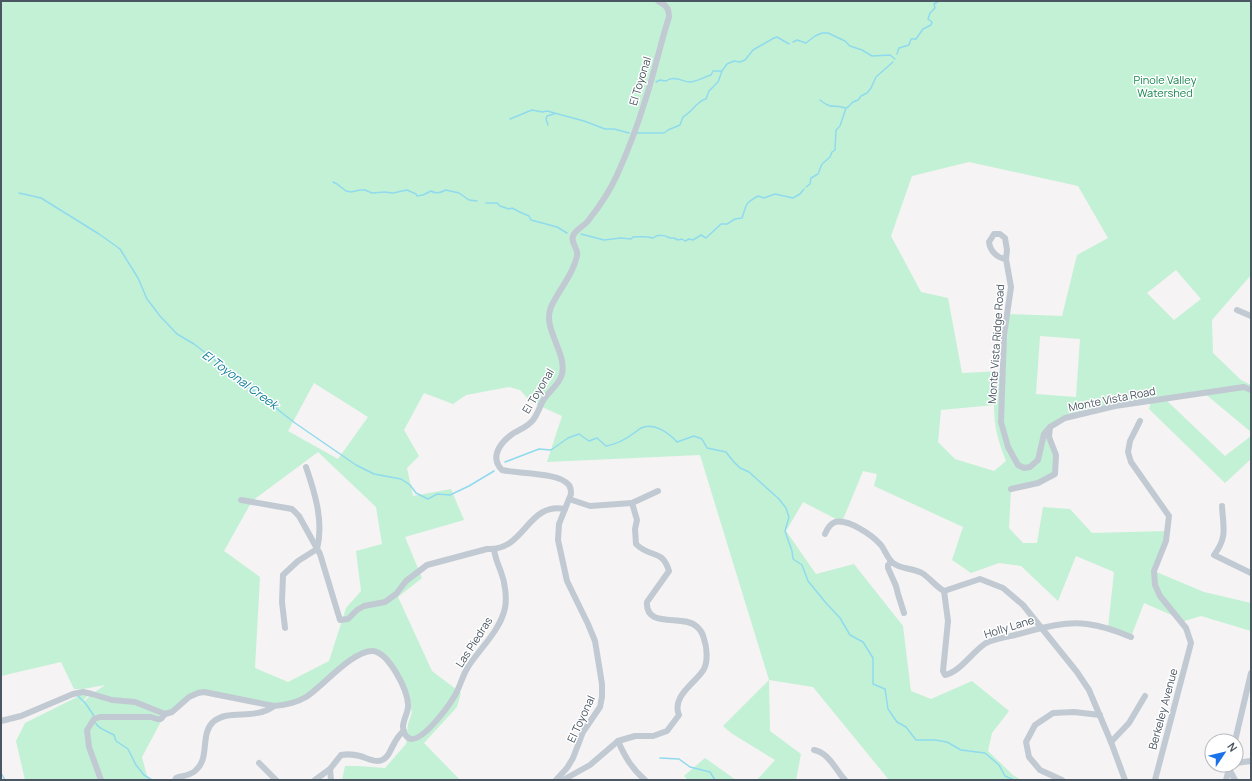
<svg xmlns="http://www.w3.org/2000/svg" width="1252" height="781" font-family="Manrope,sans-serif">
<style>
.green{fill:#c3f1d5;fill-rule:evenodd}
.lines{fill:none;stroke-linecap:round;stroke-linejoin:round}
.stream{stroke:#90daee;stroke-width:1.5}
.street{stroke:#c1cad2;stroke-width:6}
.labels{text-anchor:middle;stroke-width:3;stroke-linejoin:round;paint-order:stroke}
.park-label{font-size:11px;fill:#17864f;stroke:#fff}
.street-label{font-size:11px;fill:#4a5661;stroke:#fff}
.water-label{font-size:12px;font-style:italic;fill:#0c7c9b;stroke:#fff}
</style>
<rect width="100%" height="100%" fill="#f5f3f3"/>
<!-- green -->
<g class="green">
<path d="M 1,1 L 1251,1 L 1251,275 L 1212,320 L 1213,353 L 1241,380 L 1251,385 L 1251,432 L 1204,393 L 1165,399 L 1225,456 L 1251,436 L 1251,459 L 1225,483 L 1149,409 L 1151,401 L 1065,418 L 1050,427 L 1056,455 L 1055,474 L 1038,483 L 1011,489 L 1009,528 L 1023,543 L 1037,543 L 1043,507 L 1070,509 L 1092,533 L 1167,531 L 1154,571 L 1204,592 L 1251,603 L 1251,631 L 1201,616 L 1181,622 L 1176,617 L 1144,603 L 1131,637 L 1108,628 L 1114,572 L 1076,556 L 1058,601 L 1021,566 L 999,563 L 971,573 L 952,560 L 963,527 L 874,486 L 877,474 L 863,471 L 842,522 L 803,502 L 786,531 L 816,574 L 854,564 L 903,626 L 911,691 L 931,699 L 972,681 L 1009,711 L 992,733 L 988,751 L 1013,775 L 1021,780 L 889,780 L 813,687 L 769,680 L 770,731 L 801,754 L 796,780 L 757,780 L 775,760 L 731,733 L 723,726 L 769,680 L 700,455 L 547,462 L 562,416 L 531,402 L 520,390 L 509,387 L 466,395 L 453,404 L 424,393 L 404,430 L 419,456 L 407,468 L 413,496 L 451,489 L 464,520 L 405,537 L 422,578 L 398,597 L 432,671 L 461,693 L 457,707 L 424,743 L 460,780 L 342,780 L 345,766 L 358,766 L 385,768 L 406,744 L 408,724 L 412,712 L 409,705 L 403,686 L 378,653 L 358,655 L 322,685 L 286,705 L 198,693 L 165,714 L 142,757 L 148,780 L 25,780 L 16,741 L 25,723 L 81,695 L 88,695 L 80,705 L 92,694 L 105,685 L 83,689 L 74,689 L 61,662 L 1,676 ZM 969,162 L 1078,186 L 1108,238 L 1077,255 L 1062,316 L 1007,314 L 1003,371 L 962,373 L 948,298 L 921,292 L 891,236 L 912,176 ZM 1176,270 L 1201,299 L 1174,320 L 1147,293 ZM 1040,336 L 1080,339 L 1076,397 L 1036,394 ZM 314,383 L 368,417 L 338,459 L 288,431 ZM 994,405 C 994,427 998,441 1006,461 L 994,471 L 955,459 L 938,442 L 941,410 ZM 318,452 L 376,507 L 382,544 L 356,551 L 361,591 L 346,608 L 329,661 L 288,682 L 255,668 L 260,577 L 224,551 L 252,501 Z"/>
<path d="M 705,758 L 736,780 L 688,780 L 684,776 Z"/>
</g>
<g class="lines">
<!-- stream -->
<g class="stream">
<path d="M 505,1 L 514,1"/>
<path d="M 793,42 L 797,40 L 806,43 L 815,36 L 822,33 L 828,33 L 845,41 L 850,46 L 862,50 L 872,56 L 890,55 L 895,59"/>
<path d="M 897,54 L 899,48 L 909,45 L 911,39 L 916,39 L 923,29 L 931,25 L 932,22 L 928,19 L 930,13 L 935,8 L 934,4 L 939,1"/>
<path d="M 656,82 L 660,80 L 666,81 C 674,75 683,82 690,82 C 699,81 704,77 711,75 L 713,71 L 721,71"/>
<path d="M 820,100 C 832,110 834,104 845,108"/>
<path d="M 510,119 L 532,110 L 542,112 L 547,111 L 584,121 L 605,129 L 614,129 L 629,133"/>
<path d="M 548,125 L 546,119 L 547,116 L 554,114"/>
<path d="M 637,133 L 664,133 L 668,130 L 680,125 L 683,117 C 692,112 698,100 706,99 L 709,91 L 718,82 L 722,71 L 727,64 L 734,61 L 740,62 L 745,60 L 753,50 L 774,38 L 777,37 L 789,44"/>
<path d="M 333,182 L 337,184 L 346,191 L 351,192 L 360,190 L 365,190 L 372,193 L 385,192 L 393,193 L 407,190 L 416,194 L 417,196 L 423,195 L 431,191 C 436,194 440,193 446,190 L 459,193 L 469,200 L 477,201"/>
<path d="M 806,187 L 810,184 L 811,178 L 818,174 L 822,164 L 830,157 L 832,152 L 835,150 L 836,130 L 840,126 L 846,108 L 848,107 L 853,102 L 858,100 L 861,96 L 867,93 L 871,88 L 876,77 L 893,62"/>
<path d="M 19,193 L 41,198 L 99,234 L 120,249 L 138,278 L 147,299 L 160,316 L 177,334 L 194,344 L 295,423 L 356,465 L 374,474 L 401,479 L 410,485 L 416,493 L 428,499 L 437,494 L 450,495 L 469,486 L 494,471"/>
<path d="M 486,203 L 497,203 L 500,206 L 509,209 L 512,208 C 518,211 523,214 529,216 L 531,220 L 557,227 L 567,233"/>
<path d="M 581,234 L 604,240 L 621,238 L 631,239 L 633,237 C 641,237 645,236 653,238 C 658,234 665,235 670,238 L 674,238 L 678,240 L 682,239 L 685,241 L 689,239 L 693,240 L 701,235 L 706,238 L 721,224 L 727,224 L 735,219 L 742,218 C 747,204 744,204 758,196 L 764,198 L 775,194 L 793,198 L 800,194 L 804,189"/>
<path d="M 505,462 L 539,449 L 551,450 L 568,438 L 579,434 L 589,441 L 597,438 L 606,446 C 617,444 625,440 634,433 C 636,432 639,429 641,428 C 654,422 669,433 677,442 L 694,436 L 702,439 L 707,448 L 726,452 L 733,461 L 740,468 L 749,472 L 779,499 L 786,508 L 789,517 L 785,531 L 792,551 L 793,559 L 802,565 L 808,581 L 826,603 L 840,618 L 850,635 L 863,642 L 873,658 L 873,684 L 885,689 L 888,709 L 897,722 L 906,727 L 916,740 L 935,740 L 947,742 L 961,750 L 985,753 L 999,765 L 1005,776 L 1014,780"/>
<path d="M 78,696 L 86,704 L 94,716"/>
<path d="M 95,722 C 98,729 107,731 114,735 L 116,741 L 128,749 L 136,765 L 144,775 L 152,780"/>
<path d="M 660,758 L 679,759 L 690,767 L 710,772 L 715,780"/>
<path d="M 1,773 L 5,780"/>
</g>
<!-- street -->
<g class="street">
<path d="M 1006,259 C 997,258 990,251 989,242 L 994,234 L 1000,234 L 1005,238 L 1007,250 L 1006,259 L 1011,287 L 1004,335 L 1001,422 L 1008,447 L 1018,465 L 1024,468 L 1030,467 L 1038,460 L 1044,434 L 1050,427"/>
<path d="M 1237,310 L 1251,316"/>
<path d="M 1140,421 L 1130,441 L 1128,452 L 1131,462 L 1169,516 L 1166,541 L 1154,571 L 1155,585 L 1160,596 L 1186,628 L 1191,643 L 1155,780"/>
<path d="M 1011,489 L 1038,483 L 1055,474 L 1056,455 L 1049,437 L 1050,427 L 1065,418 L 1115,406 L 1244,387 L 1251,390"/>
<path d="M 569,499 L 590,506 L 632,503 L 658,491"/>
<path d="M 241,500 L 292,509 L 299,516 L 320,554 L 340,620 L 348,619 L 357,610 L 364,606 L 385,602 L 396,594 L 406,581 L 427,565 L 487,549 C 526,551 526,502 565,509"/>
<path d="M 1222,506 C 1223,527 1228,537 1214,555 L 1251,573"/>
<path d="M 825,534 C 827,529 830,524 835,522 C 849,519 872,535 881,545 C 885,550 887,558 893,563 C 900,569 913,568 922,573 C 930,578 935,586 944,591 L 948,621 L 943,671 L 945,675 C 960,672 972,652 986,643 C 994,639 1006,637 1015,635 C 1038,629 1063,621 1087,624 C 1103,626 1117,631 1131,637"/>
<path d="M 891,562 L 888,565 L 888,568 L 896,586 L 898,594 L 904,613"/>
<path d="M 944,591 L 980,579 L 1003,588 L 1023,605 L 1077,672 L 1089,690 L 1111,742 L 1125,780"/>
<path d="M 285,628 L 282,602 L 283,575 L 298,561 L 317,549 C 324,522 315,493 306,467"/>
<path d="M 1,721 L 21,716 L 73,694 L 83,692 L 92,694 L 112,700 L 135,702 L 165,714 L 172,712 L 189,697 L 198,693 L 204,692 L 274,706 C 286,705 296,703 306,697 C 323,686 353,650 373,651 C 389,653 407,689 408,704 C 409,712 403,719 403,727 C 403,732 406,738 411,739 C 424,740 448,707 454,697 C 460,688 462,676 468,667 C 480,648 500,631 505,608 C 507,598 505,582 501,572 C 498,564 495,558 494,549"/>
<path d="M 618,741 C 625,757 632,769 645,780"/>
<path d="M 1235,741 L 1251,673"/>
<path d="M 1111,742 L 1129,723 L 1145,696"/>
<path d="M 814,750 C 829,753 835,769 845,780"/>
<path d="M 259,763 L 276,780"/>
<path d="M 1236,763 L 1251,761"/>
<path d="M 1230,765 L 1229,769 L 1235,780"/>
<path d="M 101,780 L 89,747 L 87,730 L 94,719 L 100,717 L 151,717 L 157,719 L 161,719 L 165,714"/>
<path d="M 175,780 L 176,778 C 182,776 192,775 196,770 C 210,758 200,734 213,722 C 229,708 254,721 274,706"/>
<path d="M 315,780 L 330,769"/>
<path d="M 331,780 L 330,769 L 341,755 C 347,754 353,754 360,756 C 370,759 380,766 388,755 C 393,747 396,736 404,731"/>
<path d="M 556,780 L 567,768 L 573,758 L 583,732 L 600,707 L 602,697 L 602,684 L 595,641 L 588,624 L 567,581 L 558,540 L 559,524 L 571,494 C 571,491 571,488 569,485 C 559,472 518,474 502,470 C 490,458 499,444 511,435 C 518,430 528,427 533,420 C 538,414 540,405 544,399 C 549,391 560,384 562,374 C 567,352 542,329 551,307 C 559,289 573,275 577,256 C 579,248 570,243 573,236 C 575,230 584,226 588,221 C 599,207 610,191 617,175 C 627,153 638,124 645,101 C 654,74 660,45 669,17 C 669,8 666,5 658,1"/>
<path d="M 563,780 L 590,765 L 618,741 L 635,736 L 653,736 L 667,731 L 679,715 C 671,696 696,683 704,669 C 708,661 707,647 704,639 C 703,634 700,629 696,626 C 683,614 645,629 647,602 L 669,571 C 662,548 651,559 636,544 L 635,529 L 637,520 L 632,503"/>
<path d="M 1062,780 L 1040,770 L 1029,757 L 1026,742 L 1035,725 L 1053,713 L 1074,712 L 1100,715"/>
<path d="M 1226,780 L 1229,769"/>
</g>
</g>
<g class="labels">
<!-- park labels -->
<g class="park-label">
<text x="1165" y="84">Pinole Valley<tspan x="1165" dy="13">Watershed</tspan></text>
</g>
<!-- street labels -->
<g class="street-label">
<text transform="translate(640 81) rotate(-73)" y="4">El Toyonal</text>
<text transform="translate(996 344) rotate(-86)" y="4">Monte Vista Ridge Road</text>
<text transform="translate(538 391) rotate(-59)" y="4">El Toyonal</text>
<text transform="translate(1112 399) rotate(-11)" y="4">Monte Vista Road</text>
<text transform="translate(1009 627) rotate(-17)" y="4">Holly Lane</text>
<text transform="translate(474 642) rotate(-57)" y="4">Las Piedras</text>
<text transform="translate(1163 709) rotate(-75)" y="4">Berkeley Avenue</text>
<text transform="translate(581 719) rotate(-65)" y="4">El Toyonal</text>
</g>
<!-- water labels -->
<g class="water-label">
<text transform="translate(240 380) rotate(36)" y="4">El Toyonal Creek</text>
</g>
</g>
<!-- border -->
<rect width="1252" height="781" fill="none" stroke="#4a5661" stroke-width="4"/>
<!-- north arrow -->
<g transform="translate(1224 753) rotate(55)"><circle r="19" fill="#ffffff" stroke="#b7bbc0"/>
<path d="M0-3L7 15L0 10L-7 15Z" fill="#1a73e8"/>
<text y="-6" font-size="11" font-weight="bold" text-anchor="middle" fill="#4a5661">N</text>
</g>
</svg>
